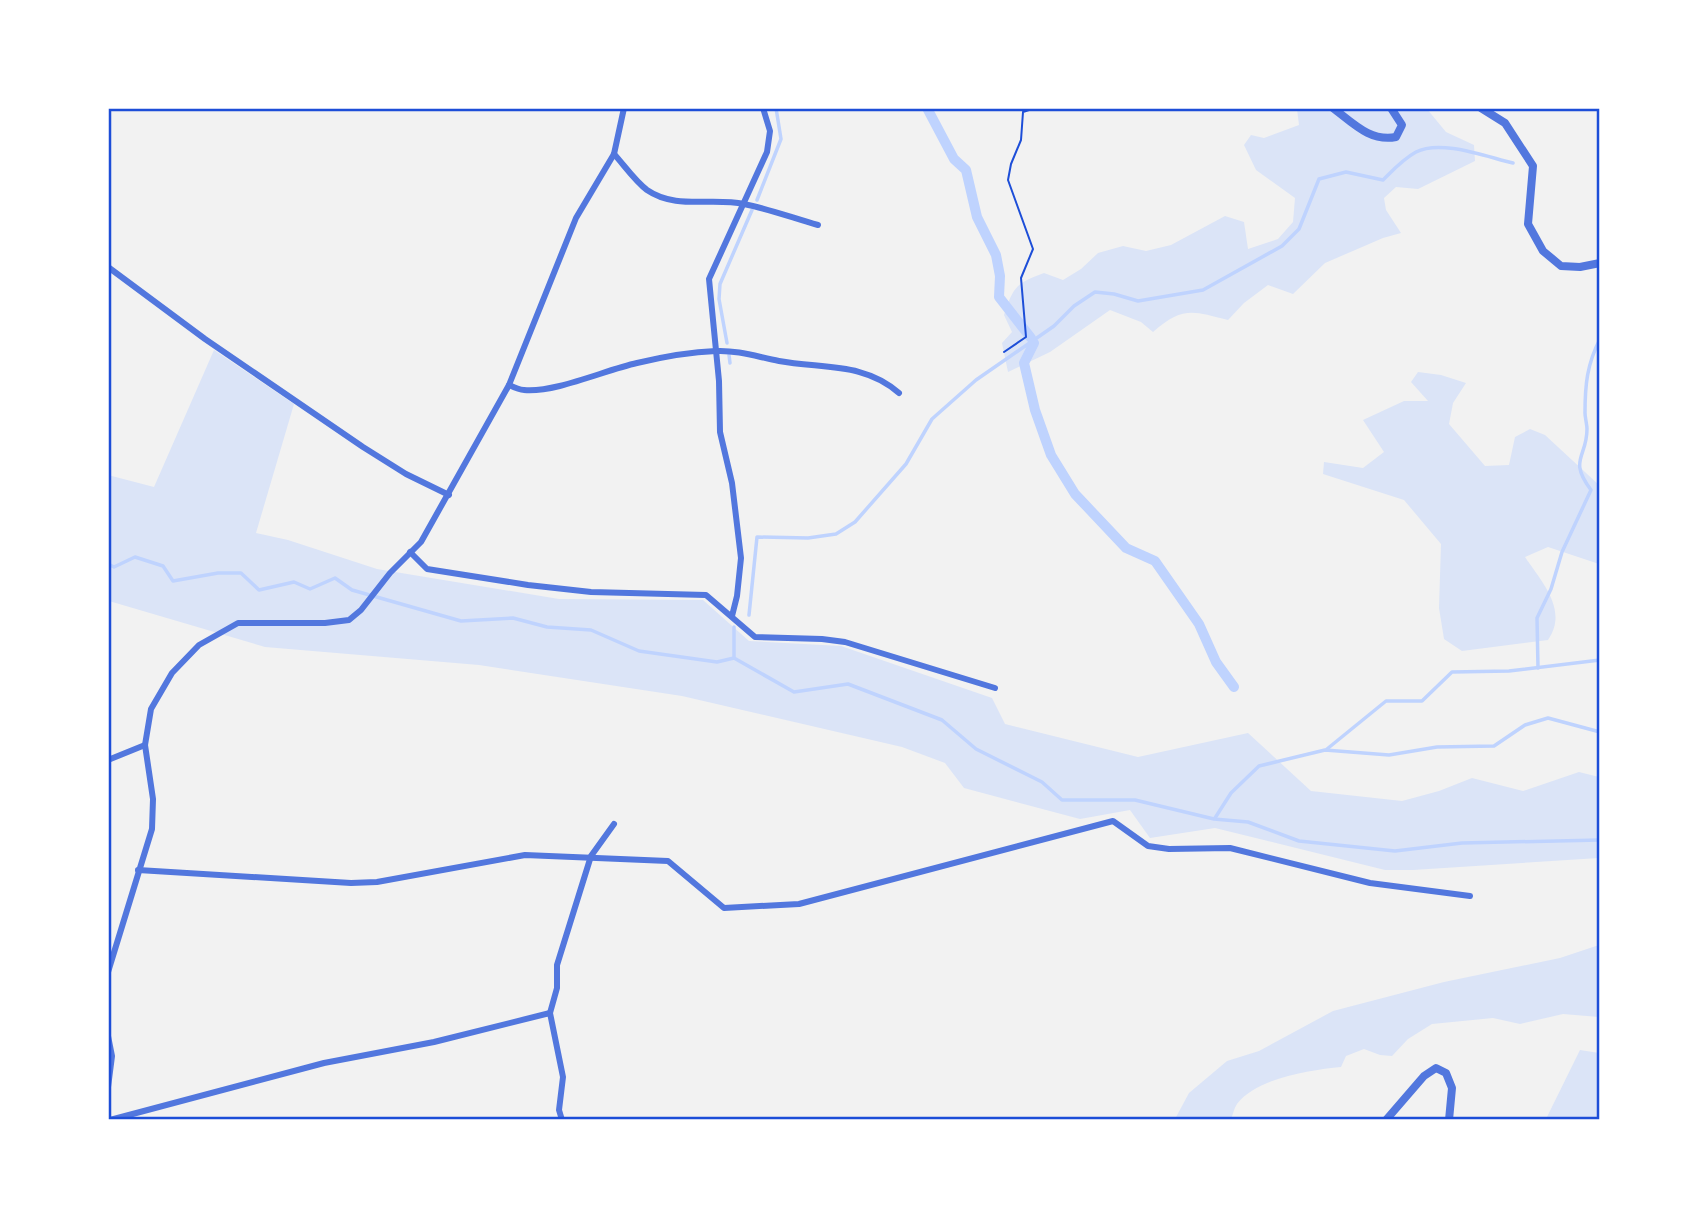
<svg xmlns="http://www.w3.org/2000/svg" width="1708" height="1228" font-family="'Golos Text',sans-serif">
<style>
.green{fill:#dbe4f7}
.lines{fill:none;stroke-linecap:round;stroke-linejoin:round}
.stream{stroke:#bfd3fe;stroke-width:3.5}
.canal{stroke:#bfd3fe;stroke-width:10}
.path{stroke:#1d4ed8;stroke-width:2}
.minor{stroke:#5277de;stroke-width:6}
.tertiary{stroke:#5277de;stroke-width:8}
.neatline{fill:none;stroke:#1d4ed8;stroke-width:2.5}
</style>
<rect width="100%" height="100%" fill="#f2f2f2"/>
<!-- green -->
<g class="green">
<path d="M 1297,109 L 1427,109 L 1446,132 L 1474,145 L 1475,161 L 1418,189 L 1396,187 L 1384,198 L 1386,210 L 1401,233 L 1383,238 L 1325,263 L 1293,294 L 1268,285 L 1244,303 L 1228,320 C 1192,311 1183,306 1153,332 L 1141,322 L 1110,310 L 1050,352 L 1008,372 L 1002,343 L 1012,332 L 1004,315 C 1013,286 1017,283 1044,273 L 1063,280 L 1081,269 L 1098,253 L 1123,246 L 1146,251 L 1171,245 L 1225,216 L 1244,222 L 1248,249 L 1278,239 L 1293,222 L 1295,198 L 1256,170 L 1244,145 L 1251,135 L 1264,138 L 1299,125 Z"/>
<path d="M 214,350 L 294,404 L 256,533 L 288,540 L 377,569 L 559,599 L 703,600 L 749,641 L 841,646 L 992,698 L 1005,724 L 1138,757 L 1248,733 L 1311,791 L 1402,801 L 1439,791 L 1472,778 L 1523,791 L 1579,772 L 1599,777 L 1599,858 L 1413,870 L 1385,870 L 1215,828 L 1150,838 L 1130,810 L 1080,819 L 964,788 L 945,763 L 902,747 L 682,696 L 479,665 L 265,647 L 109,601 L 108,475 L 154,487 Z"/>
<path d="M 1418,372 L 1441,375 L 1466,383 L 1453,403 L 1449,424 L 1485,466 L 1509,465 L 1515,437 L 1530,429 L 1545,435 L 1599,485 L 1599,564 L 1548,547 L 1525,557 C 1541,581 1569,610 1548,640 L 1462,651 L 1444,639 L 1439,608 L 1441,544 L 1404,500 L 1323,474 L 1324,462 L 1363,468 L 1384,452 L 1363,420 L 1404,401 L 1428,401 L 1411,382 Z"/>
<path d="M 1599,945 L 1599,1017 L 1563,1014 L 1520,1024 L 1493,1018 L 1432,1024 L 1408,1039 L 1392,1056 L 1380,1055 L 1364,1049 L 1346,1056 L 1341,1067 C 1310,1070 1257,1078 1237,1104 C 1234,1108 1233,1115 1231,1119 L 1175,1119 L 1189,1093 L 1227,1061 L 1259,1051 L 1333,1011 L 1444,982 L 1560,958 Z"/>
<path d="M 1580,1050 L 1599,1053 L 1599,1119 L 1546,1119 Z"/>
</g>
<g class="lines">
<!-- stream -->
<g class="stream">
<path d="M 757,200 L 781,139 L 776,108"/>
<path d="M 727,343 L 719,299 L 720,284 L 752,210"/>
<path d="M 729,355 L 730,363"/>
<path d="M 108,564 L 114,567 L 135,557 L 163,566 L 173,581 L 218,573 L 241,573 L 259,590 L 294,582 L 310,589 L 335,578 L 352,590 L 461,621 L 513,618 L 547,627 L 591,630 L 639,651 L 717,662 L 734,658 L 794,692 L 848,684 L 942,720 L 976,749 L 1042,782 L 1062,800 L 1135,800 L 1214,819 L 1248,822 L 1299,841 L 1395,851 L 1462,843 L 1600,840"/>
<path d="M 749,615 L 757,537 L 808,538 L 836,534 L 855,522 L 906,464 L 932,419 L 976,380 L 1054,326 L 1074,306 L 1095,292 L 1114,294 L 1138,301 L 1203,290 L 1282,246 L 1299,229 L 1319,179 L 1346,172 L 1383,180 C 1393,170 1403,159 1416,152 C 1441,139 1487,157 1513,163"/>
<path d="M 734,658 L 734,627"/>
<path d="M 1538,668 L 1537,618 L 1551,589 L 1562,552 L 1591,490 C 1568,459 1587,458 1587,429 C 1587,424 1585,418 1585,413 C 1585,385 1587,364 1600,339"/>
<path d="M 1327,749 L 1386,701 L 1422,701 L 1452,672 L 1509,671 L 1600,660"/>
<path d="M 1215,818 L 1231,793 L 1259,766 L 1325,750 L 1389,755 L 1437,747 L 1494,746 L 1525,725 L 1548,718 L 1600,732"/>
</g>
<!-- canal -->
<g class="canal">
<path d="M 927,108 L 954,159 L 966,170 L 977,217 L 996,255 L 1000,276 L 999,297 L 1031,338"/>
<path d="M 1034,343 L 1024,363 L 1035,410 L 1051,455 L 1075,494 L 1126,548 L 1155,561 L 1199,624 L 1216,662 L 1234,687"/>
</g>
<!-- path -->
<path class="path" d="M 1004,352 L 1026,337 L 1021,278 L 1033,249 L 1008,180 L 1011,164 L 1021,140 L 1023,112 L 1035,108"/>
<!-- minor -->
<g class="minor">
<path d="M 614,154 C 624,165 635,181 647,190 C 676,210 712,197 744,204 C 769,209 793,218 818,225"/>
<path d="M 108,267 L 205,339 L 363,447 L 406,474 L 449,495"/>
<path d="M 509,385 C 513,387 519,390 524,390 C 555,393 605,370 637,363 C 662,357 690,352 716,351 C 738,350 758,357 779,361 C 822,369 864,362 899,393"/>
<path d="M 410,552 L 427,569 L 528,585 L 591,592 L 706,595 L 755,637 L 822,639 L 845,642 L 995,688"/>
<path d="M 732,616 L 737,596 L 741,558 L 732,483 L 720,432 L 719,381 L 709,279 L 767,152 L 770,131 L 763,108"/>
<path d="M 108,760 L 145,745"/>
<path d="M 138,870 L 351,883 L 377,882 L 525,855 L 668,861 L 724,908 L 799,904 L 1113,821 L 1148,846 L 1169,849 L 1230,848 L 1370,883 L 1470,896"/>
<path d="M 108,972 L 152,829 L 153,799 L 145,745 L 151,709 L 172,673 L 199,645 L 238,623 L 325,623 L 349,620 L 361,610 L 390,573 L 421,542 L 509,385 L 576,218 L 614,154 L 624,108"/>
<path d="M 108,1036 L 112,1056 L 108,1087"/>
<path d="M 110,1120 L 324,1063 L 434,1042 L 550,1013"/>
<path d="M 562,1120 L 559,1110 L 563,1077 L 550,1013 L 557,988 L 557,965 L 591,856 L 614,824"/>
</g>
<!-- tertiary -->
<g class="tertiary">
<path d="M 1333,108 C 1353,123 1370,142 1396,137 L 1402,125 L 1391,108"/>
<path d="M 1481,108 L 1505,123 L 1533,166 L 1528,224 L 1543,251 L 1561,266 L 1580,267 L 1600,263"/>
<path d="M 1386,1120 L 1424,1076 L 1436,1068 L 1446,1073 L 1452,1088 L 1449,1120"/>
</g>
</g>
<!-- border -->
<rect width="1708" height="1228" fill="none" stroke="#ffffff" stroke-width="220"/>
<rect x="110" y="110" width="1488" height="1008" class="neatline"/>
</svg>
